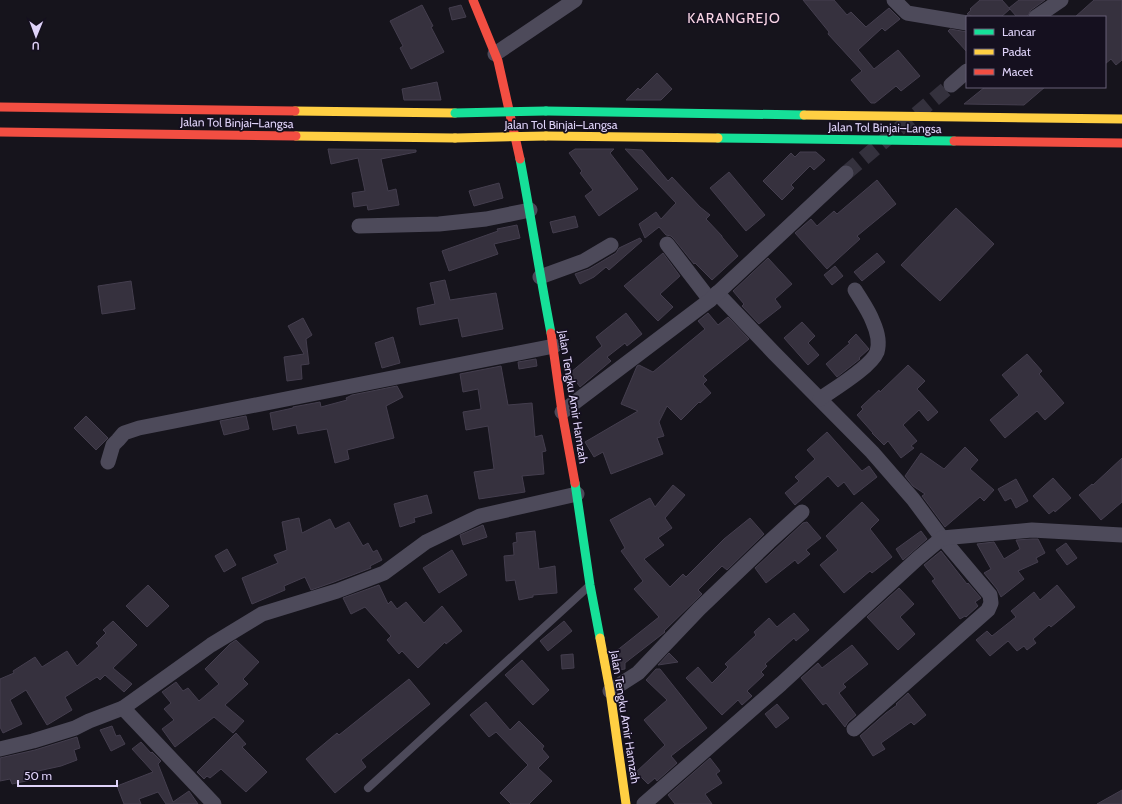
<svg xmlns="http://www.w3.org/2000/svg" width="1122" height="804" font-family="Cabin,sans-serif">
<style>
.building{fill:#36313e;stroke:#443e4e}
.lines{fill:none;stroke-linecap:round;stroke-linejoin:round}
.street-tunnel{stroke:#34313d;stroke-width:15;stroke-dasharray:15 8;stroke-linecap:butt}
.lane{stroke:#4d4a5a;stroke-width:8}
.street{stroke:#4d4a5a;stroke-width:15}
.fast{stroke:#16e098;stroke-width:9}
.slow{stroke:#ffcf43;stroke-width:9}
.jam{stroke:#f24e42;stroke-width:9}
.fast-bridge{stroke:#16e098;stroke-width:9}
.slow-bridge{stroke:#ffcf43;stroke-width:9}
.labels{text-anchor:middle;stroke-width:3.5;stroke-linejoin:round;paint-order:stroke}
.street-label{font-size:12px;fill:#dfd3f9;stroke:#15101f}
.quarter-label{font-size:14px;letter-spacing:1px;fill:#f9d5e5;stroke:#15101f}
</style>
<rect width="100%" height="100%" fill="#16141c"/>
<!-- building -->
<g class="building">
<path d="M 803,0 L 834,0 L 847,15 L 851,12 L 866,27 L 889,8 L 900,19 L 885,31 L 882,28 L 858,50 L 874,69 L 898,50 L 920,76 L 901,91 L 896,86 L 875,103 L 871,103 L 851,80 L 862,71 L 828,34 L 829,32 Z"/>
<path d="M 980,0 L 1002,0 L 1010,9 L 1001,17 L 973,17 L 967,14 L 971,10 L 970,9 Z"/>
<path d="M 1019,0 L 1045,0 L 1031,10 L 1027,17 L 1017,17 L 1009,8 Z"/>
<path d="M 1094,0 L 1122,0 L 1122,60 L 1116,65 L 1111,59 L 1105,64 L 1105,17 L 1075,17 Z"/>
<path d="M 422,5 L 433,26 L 431,27 L 444,52 L 411,69 L 400,48 L 403,46 L 390,21 Z"/>
<path d="M 461,5 L 466,17 L 452,20 L 449,8 Z"/>
<path d="M 950,29 L 967,32 L 967,52 L 948,31 Z"/>
<path d="M 657,73 L 672,89 L 661,100 L 626,100 L 638,88 L 640,90 Z"/>
<path d="M 437,82 L 441,100 L 404,100 L 402,89 Z"/>
<path d="M 985,87 L 1045,87 L 1024,105 L 964,104 Z"/>
<path d="M 328,149 L 416,150 L 416,152 L 381,159 L 388,191 L 396,189 L 399,205 L 368,210 L 367,205 L 354,207 L 352,193 L 365,191 L 358,158 L 331,164 Z"/>
<path d="M 575,149 L 614,149 L 610,153 L 638,189 L 599,216 L 585,196 L 593,190 L 580,173 L 582,171 L 569,153 Z"/>
<path d="M 625,149 L 642,150 L 668,181 L 672,177 L 700,207 L 710,215 L 706,219 L 722,236 L 722,237 L 738,256 L 712,280 L 695,263 L 694,264 L 674,239 L 671,236 L 666,235 L 659,227 L 645,238 L 639,224 L 656,212 L 661,219 L 676,203 Z"/>
<path d="M 800,152 L 816,152 L 825,160 L 814,170 L 810,166 L 791,185 L 794,188 L 782,200 L 763,181 L 791,153 L 795,157 Z"/>
<path d="M 729,172 L 765,215 L 746,231 L 710,188 Z"/>
<path d="M 877,180 L 896,204 L 857,236 L 860,239 L 827,269 L 795,233 L 811,219 L 817,226 L 834,211 L 837,214 Z"/>
<path d="M 499,183 L 503,198 L 474,206 L 469,191 Z"/>
<path d="M 956,208 L 994,244 L 940,301 L 901,265 Z"/>
<path d="M 575,216 L 578,227 L 553,233 L 550,222 Z"/>
<path d="M 517,225 L 520,238 L 494,244 L 498,254 L 449,271 L 442,251 L 498,231 L 497,229 Z"/>
<path d="M 640,238 L 642,241 L 609,270 L 606,267 L 594,277 L 580,284 L 575,274 L 589,269 L 616,253 L 619,248 Z"/>
<path d="M 663,253 L 680,276 L 660,294 L 673,307 L 658,321 L 624,286 Z"/>
<path d="M 877,253 L 885,262 L 862,281 L 854,272 Z"/>
<path d="M 768,258 L 792,284 L 775,299 L 781,307 L 759,324 L 742,306 L 744,304 L 733,291 Z"/>
<path d="M 835,266 L 843,276 L 832,285 L 824,275 Z"/>
<path d="M 445,280 L 450,300 L 496,293 L 503,329 L 462,337 L 458,318 L 420,325 L 417,308 L 435,304 L 430,283 Z"/>
<path d="M 131,281 L 135,309 L 102,314 L 98,286 Z"/>
<path d="M 626,313 L 642,334 L 627,346 L 625,343 L 607,357 L 611,361 L 580,387 L 570,373 L 602,346 L 596,337 Z"/>
<path d="M 708,313 L 718,325 L 728,317 L 749,339 L 703,376 L 707,380 L 703,384 L 711,393 L 700,403 L 699,402 L 681,420 L 667,406 L 659,422 L 664,436 L 657,438 L 663,454 L 611,474 L 603,452 L 594,457 L 585,442 L 638,411 L 621,404 L 637,366 L 639,365 L 653,372 L 705,329 L 698,321 Z"/>
<path d="M 303,318 L 312,335 L 306,339 L 309,364 L 301,365 L 302,379 L 287,381 L 284,357 L 304,354 L 288,326 Z"/>
<path d="M 802,322 L 815,336 L 808,343 L 819,355 L 808,365 L 784,338 Z"/>
<path d="M 856,334 L 869,349 L 859,358 L 860,359 L 837,377 L 826,364 L 850,343 L 848,342 Z"/>
<path d="M 393,337 L 400,363 L 382,368 L 375,343 Z"/>
<path d="M 1027,354 L 1042,371 L 1039,374 L 1064,403 L 1045,420 L 1037,411 L 1005,438 L 990,420 L 1019,395 L 1002,375 Z"/>
<path d="M 536,359 L 537,366 L 519,369 L 518,362 Z"/>
<path d="M 908,365 L 925,381 L 917,389 L 938,412 L 928,421 L 919,410 L 903,425 L 917,441 L 911,446 L 914,448 L 901,458 L 888,441 L 884,445 L 872,433 L 873,433 L 857,415 L 863,409 L 861,407 L 879,390 L 880,392 Z"/>
<path d="M 501,366 L 508,405 L 532,403 L 535,437 L 542,435 L 546,451 L 542,452 L 544,474 L 522,476 L 525,492 L 479,499 L 474,472 L 494,469 L 488,426 L 466,430 L 463,412 L 481,409 L 478,389 L 463,392 L 460,374 Z"/>
<path d="M 397,386 L 403,397 L 386,406 L 394,438 L 347,450 L 349,459 L 335,463 L 327,429 L 298,434 L 296,425 L 273,430 L 270,413 L 293,408 L 293,407 L 320,402 L 321,407 L 347,400 L 346,398 L 352,395 Z"/>
<path d="M 86,416 L 108,438 L 96,450 L 74,428 Z"/>
<path d="M 246,416 L 249,429 L 224,435 L 220,421 Z"/>
<path d="M 827,432 L 862,471 L 869,466 L 877,477 L 854,495 L 844,482 L 838,487 L 828,476 L 795,505 L 785,493 L 799,481 L 795,477 L 815,459 L 807,450 Z"/>
<path d="M 965,447 L 978,460 L 970,469 L 994,490 L 984,501 L 980,497 L 945,527 L 922,496 L 925,494 L 913,486 L 905,476 L 921,453 L 944,469 Z"/>
<path d="M 1122,458 L 1122,502 L 1101,520 L 1079,495 L 1092,484 L 1093,485 Z"/>
<path d="M 1053,478 L 1071,498 L 1055,512 L 1054,510 L 1049,514 L 1033,496 Z"/>
<path d="M 1016,479 L 1028,501 L 1016,508 L 1011,498 L 1005,501 L 998,489 Z"/>
<path d="M 673,485 L 685,495 L 665,518 L 672,528 L 658,538 L 664,545 L 644,559 L 670,587 L 683,574 L 686,577 L 724,539 L 750,518 L 764,534 L 727,570 L 722,566 L 698,590 L 702,594 L 664,631 L 665,632 L 625,663 L 625,669 L 619,670 L 615,652 L 659,617 L 634,589 L 643,581 L 621,551 L 625,548 L 610,520 L 650,498 L 655,507 Z"/>
<path d="M 427,495 L 432,513 L 414,518 L 415,522 L 400,527 L 394,504 Z"/>
<path d="M 862,502 L 879,520 L 870,529 L 892,557 L 872,573 L 870,571 L 844,593 L 820,565 L 838,550 L 826,536 Z"/>
<path d="M 299,518 L 302,533 L 330,519 L 335,529 L 349,522 L 363,546 L 368,543 L 373,552 L 377,550 L 382,560 L 370,566 L 371,568 L 334,582 L 311,590 L 305,577 L 284,586 L 285,590 L 252,604 L 242,578 L 278,563 L 274,555 L 287,550 L 282,522 Z"/>
<path d="M 807,522 L 821,538 L 806,550 L 810,554 L 798,564 L 795,560 L 766,583 L 755,568 L 803,523 Z"/>
<path d="M 483,525 L 487,537 L 463,545 L 460,535 Z"/>
<path d="M 535,531 L 539,569 L 555,566 L 557,593 L 533,595 L 533,597 L 519,600 L 515,580 L 506,581 L 504,556 L 514,555 L 513,543 L 517,542 L 516,533 Z"/>
<path d="M 921,531 L 927,539 L 903,560 L 896,549 Z"/>
<path d="M 1032,539 L 1038,539 L 1045,553 L 1036,558 L 1038,562 L 1018,571 L 1024,579 L 1001,597 L 997,589 L 984,573 L 991,569 L 977,544 L 994,542 L 1004,559 L 1020,549 L 1016,540 Z"/>
<path d="M 1066,543 L 1077,558 L 1067,565 L 1056,550 Z"/>
<path d="M 227,549 L 236,565 L 224,572 L 215,556 Z"/>
<path d="M 452,550 L 467,575 L 439,593 L 423,568 Z"/>
<path d="M 941,551 L 967,584 L 968,583 L 981,598 L 975,602 L 978,606 L 966,617 L 965,616 L 960,619 L 932,581 L 935,579 L 924,565 Z"/>
<path d="M 148,585 L 169,606 L 147,627 L 126,606 Z"/>
<path d="M 379,585 L 388,604 L 391,601 L 397,609 L 406,602 L 424,623 L 442,606 L 462,631 L 446,644 L 445,642 L 418,668 L 402,651 L 399,654 L 387,640 L 391,636 L 365,607 L 351,614 L 343,598 Z"/>
<path d="M 1057,585 L 1075,607 L 1051,627 L 1049,625 L 1033,639 L 1036,643 L 1027,650 L 1024,646 L 1017,651 L 1008,641 L 990,656 L 976,640 L 987,631 L 992,636 L 1016,617 L 1011,611 L 1034,592 L 1040,600 Z"/>
<path d="M 899,588 L 914,604 L 900,617 L 915,634 L 898,650 L 867,617 Z"/>
<path d="M 794,613 L 809,630 L 796,641 L 794,638 L 765,664 L 767,666 L 761,672 L 764,675 L 747,691 L 752,696 L 742,705 L 738,700 L 722,715 L 686,678 L 698,667 L 712,683 L 728,667 L 725,664 L 756,635 L 754,632 L 769,618 L 777,627 Z"/>
<path d="M 113,621 L 137,645 L 113,668 L 132,684 L 124,692 L 105,675 L 100,680 L 97,677 L 65,697 L 72,710 L 47,725 L 26,690 L 10,700 L 22,724 L 3,733 L 0,727 L 0,679 L 14,673 L 13,671 L 35,657 L 42,667 L 67,651 L 77,666 L 99,646 L 96,643 L 106,633 L 103,630 Z"/>
<path d="M 564,621 L 572,631 L 548,651 L 540,641 Z"/>
<path d="M 236,640 L 259,662 L 243,679 L 248,684 L 225,705 L 244,721 L 233,733 L 214,717 L 175,747 L 162,729 L 174,720 L 164,709 L 171,703 L 162,692 L 176,682 L 183,691 L 188,688 L 199,701 L 219,684 L 205,669 L 230,644 Z"/>
<path d="M 852,645 L 868,664 L 843,684 L 846,687 L 839,693 L 856,715 L 848,722 L 845,727 L 826,703 L 823,705 L 801,678 L 818,663 L 822,668 Z"/>
<path d="M 669,653 L 678,662 L 658,665 Z"/>
<path d="M 573,654 L 574,668 L 562,669 L 561,655 Z"/>
<path d="M 522,660 L 549,690 L 533,705 L 505,675 Z"/>
<path d="M 656,669 L 660,669 L 707,728 L 671,756 L 677,763 L 657,781 L 655,778 L 648,784 L 636,772 L 665,745 L 644,720 L 667,700 L 646,680 Z"/>
<path d="M 409,679 L 430,704 L 361,760 L 366,767 L 335,793 L 306,759 L 337,733 L 339,735 Z"/>
<path d="M 908,693 L 926,715 L 914,725 L 911,722 L 881,743 L 885,749 L 873,756 L 860,736 L 886,713 L 897,705 L 896,704 Z"/>
<path d="M 486,702 L 510,730 L 519,721 L 544,746 L 542,749 L 549,757 L 538,768 L 552,781 L 529,804 L 511,804 L 500,793 L 528,765 L 496,732 L 489,737 L 470,715 Z"/>
<path d="M 777,704 L 789,718 L 776,728 L 765,714 Z"/>
<path d="M 112,726 L 116,736 L 120,735 L 125,744 L 111,751 L 100,730 Z"/>
<path d="M 236,733 L 246,744 L 242,747 L 267,772 L 246,792 L 221,769 L 210,778 L 207,776 L 204,779 L 197,772 Z"/>
<path d="M 77,737 L 80,748 L 74,750 L 77,760 L 61,766 L 29,773 L 31,780 L 12,784 L 10,779 L 0,781 L 0,758 L 35,750 Z"/>
<path d="M 141,742 L 151,753 L 152,752 L 161,761 L 158,764 L 173,802 L 189,791 L 198,804 L 166,804 L 158,792 L 139,799 L 141,804 L 124,804 L 117,786 L 153,772 L 132,749 Z"/>
<path d="M 710,758 L 720,771 L 716,774 L 722,783 L 705,794 L 712,804 L 675,804 L 668,795 Z"/>
<path d="M 1122,790 L 1122,804 L 1097,804 Z"/>
</g>
<g class="lines">
<!-- street-tunnel -->
<path class="street-tunnel" d="M 846,173 L 951,85"/>
<!-- lane -->
<path class="lane" d="M 368,788 L 588,587"/>
<!-- street -->
<g class="street">
<path d="M 894,0 L 907,13 L 967,23"/>
<path d="M 1036,17 L 1061,0"/>
<path d="M 495,54 L 575,0"/>
<path d="M 951,85 L 967,71"/>
<path d="M 359,226 L 439,224 L 486,219 L 530,210"/>
<path d="M 667,244 L 710,300"/>
<path d="M 540,277 L 584,261 L 611,245"/>
<path d="M 717,293 L 774,353 L 872,452 L 913,499 L 942,538 L 990,595 L 991,603 L 988,610 L 854,729"/>
<path d="M 820,399 C 834,389 871,367 877,352 C 880,342 877,331 873,322 C 869,311 861,300 855,290"/>
<path d="M 562,412 L 710,300 L 846,173"/>
<path d="M 108,462 L 113,445 L 118,440 L 124,433 L 139,428 L 554,346"/>
<path d="M 610,691 L 638,673 L 699,609 L 769,542 L 802,512"/>
<path d="M 0,749 L 33,741 L 75,728 L 89,721 L 123,708"/>
<path d="M 214,804 L 123,708 L 211,645 L 262,614 L 337,591 L 384,573 L 426,542 L 480,516 L 577,494"/>
<path d="M 644,804 L 781,684 L 917,559 L 942,538 L 1032,530 L 1122,535"/>
</g>
<!-- fast -->
<g class="fast">
<path d="M 546,111 L 804,115"/>
<path d="M 718,138 L 954,141"/>
<path d="M 520,159 C 531,217 540,276 551,333"/>
<path d="M 575,483 L 590,585 L 600,638"/>
</g>
<!-- slow -->
<g class="slow">
<path d="M 295,111 L 455,113"/>
<path d="M 804,115 L 1122,119"/>
<path d="M 296,136 L 455,138"/>
<path d="M 546,136 L 718,138"/>
<path d="M 600,638 L 610,691 L 626,804"/>
</g>
<!-- jam -->
<g class="jam">
<path d="M 473,0 L 498,61 L 520,159"/>
<path d="M 0,107 L 295,111"/>
<path d="M 0,132 L 296,136"/>
<path d="M 954,141 L 1122,143"/>
<path d="M 551,333 L 562,412 L 575,483"/>
</g>
<!-- fast-bridge -->
<path class="fast-bridge" d="M 455,113 L 546,111"/>
<!-- slow-bridge -->
<path class="slow-bridge" d="M 455,138 L 546,136"/>
</g>
<g class="labels">
<!-- street labels -->
<g class="street-label">
<text transform="translate(237 123) rotate(1)" y="4">Jalan Tol Binjai–Langsa</text>
<text x="561" y="129">Jalan Tol Binjai–Langsa</text>
<text transform="translate(885 128) rotate(1)" y="4">Jalan Tol Binjai–Langsa</text>
<text transform="translate(573 397) rotate(81)" y="4">Jalan Tengku Amir Hamzah</text>
<text transform="translate(625 717) rotate(81)" y="4">Jalan Tengku Amir Hamzah</text>
</g>
<!-- quarter labels -->
<g class="quarter-label">
<text x="734" y="23">KARANGREJO</text>
</g>
</g>
<!-- legend -->
<rect x="966" y="16" width="140" height="72" fill="#15101f" stroke="#665e76"/>
<rect x="974" y="29" width="20" height="6" fill="#16e098" stroke="#665e76"/>
<text x="1002" y="36" font-size="12" fill="#dfd3f9">Lancar</text>
<rect x="974" y="49" width="20" height="6" fill="#ffcf43" stroke="#665e76"/>
<text x="1002" y="56" font-size="12" fill="#dfd3f9">Padat</text>
<rect x="974" y="69" width="20" height="6" fill="#f24e42" stroke="#665e76"/>
<text x="1002" y="76" font-size="12" fill="#dfd3f9">Macet</text>
<!-- north arrow -->
<g transform="translate(36 36) rotate(181)" stroke="#15101f" stroke-width="3" paint-order="stroke">
<path d="M0-3L7 15L0 10L-7 15Z" fill="#dfd3f9"/>
<text y="-6" font-size="11" font-weight="bold" text-anchor="middle" fill="#dfd3f9">U</text>
</g>
<!-- scale -->
<path d="M18 780v6h99v-6" fill="none" stroke="#dfd3f9" stroke-width="2"/>
<text x="24" y="780" font-size="12" fill="#dfd3f9" stroke="#15101f" stroke-width="3" paint-order="stroke">50 m</text>
</svg>
